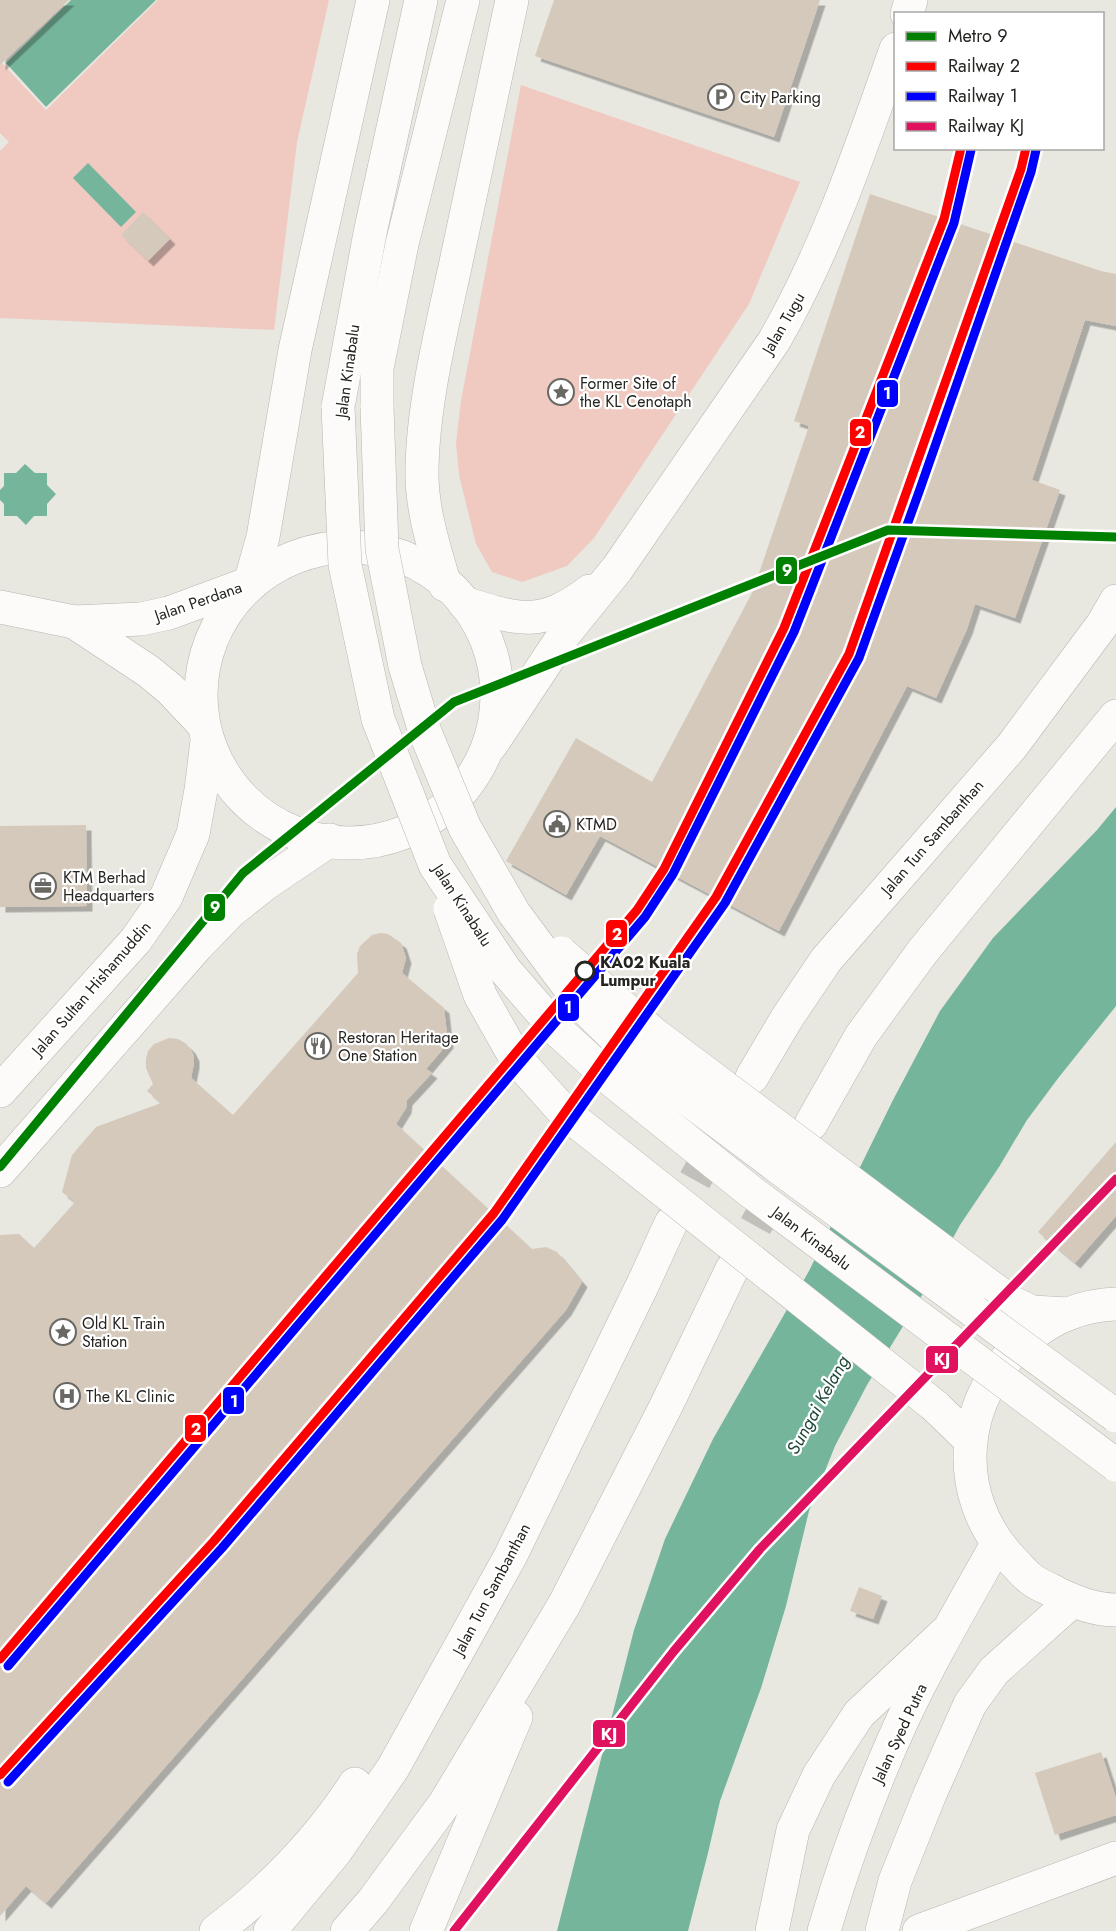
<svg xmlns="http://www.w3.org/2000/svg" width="1116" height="1931" font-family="Jost,sans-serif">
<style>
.green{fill:#f0c9c1}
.water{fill:#75b59b}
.building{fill:#d5c9bc;filter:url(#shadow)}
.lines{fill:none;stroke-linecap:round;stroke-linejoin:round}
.secondary-tunnel{stroke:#c1c0ba;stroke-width:33;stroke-dasharray:33 16;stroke-linecap:butt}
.minor-casing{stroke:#b7b6b1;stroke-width:34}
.tertiary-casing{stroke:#b7b6b1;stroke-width:34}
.secondary-casing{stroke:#b7b6b1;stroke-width:34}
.primary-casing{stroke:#b7b6b1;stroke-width:34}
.trunk-casing{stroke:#b7b6b1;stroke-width:34}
.minor{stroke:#fcfbfa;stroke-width:33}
.tertiary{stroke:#fcfbfa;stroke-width:33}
.secondary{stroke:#fcfbfa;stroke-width:33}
.primary{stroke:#fcfbfa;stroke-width:33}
.trunk{stroke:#fcfbfa;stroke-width:33}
.trunk-bridge-casing{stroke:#b7b6b1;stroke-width:34;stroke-linecap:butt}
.trunk-bridge{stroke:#fcfbfa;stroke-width:33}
.rail-1-casing{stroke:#fff;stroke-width:14}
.rail-2-casing{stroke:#fff;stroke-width:14}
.rail-3-casing{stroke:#fff;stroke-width:14}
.rail-1{stroke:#f00;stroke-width:9}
.rail-2{stroke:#00f;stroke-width:9}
.rail-3{stroke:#e0115f;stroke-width:9}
.metro-1-casing{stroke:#fff;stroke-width:14}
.metro-1{stroke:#008000;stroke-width:9}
.stop-dot{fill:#fff;stroke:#252420;stroke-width:3}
.labels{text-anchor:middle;stroke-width:4.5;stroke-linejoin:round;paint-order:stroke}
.poi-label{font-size:16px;fill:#252420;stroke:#fff;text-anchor:start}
.street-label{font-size:16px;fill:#252420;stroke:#fff}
.stop-label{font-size:16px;font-weight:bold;fill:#252420;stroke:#fff;text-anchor:start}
.water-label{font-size:18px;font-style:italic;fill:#204839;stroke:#fff}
.line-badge{stroke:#fff;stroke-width:2}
.badge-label{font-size:16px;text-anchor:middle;font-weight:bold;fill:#fff}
</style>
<defs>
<filter id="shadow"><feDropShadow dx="5.5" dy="5.5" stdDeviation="0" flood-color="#0004"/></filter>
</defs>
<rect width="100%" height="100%" fill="#e8e7e0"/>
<!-- green -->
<g class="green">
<path d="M 158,0 L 329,0 L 297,142 L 274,330 L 0,318 L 0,151 L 9,142 L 0,133 L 0,65 L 2,63 L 46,110 Z"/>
<path d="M 521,85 L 800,182 L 749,304 L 594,538 L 567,566 L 522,582 L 492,572 L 476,544 L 459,475 L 456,443 L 461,401 Z"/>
</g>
<!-- water -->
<g class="water">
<path d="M 71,0 L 156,0 L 46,107 L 6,63 Z"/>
<path d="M 88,163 L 136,212 L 121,227 L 73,178 Z"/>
<path d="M 25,464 L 35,473 L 47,473 L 47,485 L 56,494 L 47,504 L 47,516 L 34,516 L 26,525 L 17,516 L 4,516 L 4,504 L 0,500 L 0,490 L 4,486 L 4,473 L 16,473 Z"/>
<path d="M 1116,807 L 1116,1006 L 1059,1077 L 1027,1120 L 999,1167 L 960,1225 L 924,1292 L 867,1385 L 835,1446 L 809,1511 L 786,1606 L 761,1688 L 720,1801 L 708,1853 L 688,1931 L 557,1931 L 634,1630 L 665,1539 L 713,1439 L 809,1271 L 893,1100 L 940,1011 L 993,938 L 1097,830 Z"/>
</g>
<!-- building -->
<g class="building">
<path d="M 0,0 L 69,0 L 0,65 Z"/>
<path d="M 554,0 L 820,0 L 774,137 L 535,56 Z"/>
<path d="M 870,194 L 1101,271 L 1116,274 L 1116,326 L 1085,320 L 1032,480 L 1060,490 L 1015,618 L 975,604 L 967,629 L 936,698 L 907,686 L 779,931 L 600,836 L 566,895 L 506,861 L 576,738 L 652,782 L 753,591 L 809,426 L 794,421 Z"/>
<path d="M 143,212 L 170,239 L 148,261 L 121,235 Z"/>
<path d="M 86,825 L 87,906 L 0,907 L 0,826 Z"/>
<path d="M 380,933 L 388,934 L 401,943 L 406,958 L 402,973 L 444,1008 L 448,1043 L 426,1069 L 432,1073 L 407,1100 L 406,1108 L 396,1124 L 532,1249 L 546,1247 L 557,1252 L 582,1282 L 566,1310 L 46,1903 L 26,1886 L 0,1916 L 0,1235 L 19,1234 L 34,1248 L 75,1202 L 62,1192 L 72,1155 L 96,1127 L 161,1103 L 147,1091 L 153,1084 L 146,1068 L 146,1059 L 148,1051 L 154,1044 L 169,1038 L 178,1039 L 185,1043 L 190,1048 L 194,1056 L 194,1063 L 191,1078 L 233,1115 L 358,973 L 357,954 L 360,946 L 372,935 Z"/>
<path d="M 1116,1142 L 1116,1216 L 1075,1263 L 1038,1232 Z"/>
<path d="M 859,1587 L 882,1596 L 873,1619 L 850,1611 Z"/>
<path d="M 1101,1752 L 1116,1798 L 1116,1815 L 1055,1835 L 1035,1773 Z"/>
</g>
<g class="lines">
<!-- secondary-tunnel -->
<g class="secondary-tunnel">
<path d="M 671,1223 L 739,1101"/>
<path d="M 732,1269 L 799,1147"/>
</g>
<defs>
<g id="minor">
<path d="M 907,14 L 911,0"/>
<path d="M 464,603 C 519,620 541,628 590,591"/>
<path d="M 0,607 L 74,622 L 141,619 L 169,613 L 250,583"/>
<path d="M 74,622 L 148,671 L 170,689 L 202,723"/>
<path d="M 491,745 L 566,632 L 617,569 L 774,341 C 828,247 860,150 896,49"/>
<path d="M 919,1931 L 1116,1858"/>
</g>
<path id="tertiary" d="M 772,1931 L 793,1830 L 819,1775 L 859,1714 L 945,1633"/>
<g id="secondary">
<circle cx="349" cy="695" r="148"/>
<path d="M 752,1077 L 787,1018 L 826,960 L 1012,746 L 1102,625 L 1116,601"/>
<path d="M 0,1091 L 136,940 L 166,897 L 193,834 L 201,790 L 207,741"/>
<path d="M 811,1124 L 861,1036 L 923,951 L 1116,716"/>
<path d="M 0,1171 L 197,946 L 231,911 L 265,884 L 330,840"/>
<path d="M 216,1931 C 270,1890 318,1841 355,1784"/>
<path d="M 270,1931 L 336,1851 L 393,1768 L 511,1555 L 643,1284 L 671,1223"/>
<path d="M 347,1931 L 373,1901 L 445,1803 L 564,1605 L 666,1406 L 732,1269"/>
<path d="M 426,1931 L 516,1717"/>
</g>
<g id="primary">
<path d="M 1116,1304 C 1084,1305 1053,1317 1028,1338 C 959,1395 949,1494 1012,1560 C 1018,1566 1024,1574 1031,1579 C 1037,1584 1045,1587 1051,1590 C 1071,1601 1093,1610 1116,1610"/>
<path d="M 824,1931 C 845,1859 871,1789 902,1721 C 930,1661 964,1603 997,1544"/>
<path d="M 882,1931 L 895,1881 L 930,1794 L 970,1704 L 994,1671 L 1072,1601"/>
</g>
<g id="trunk">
<path d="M 338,407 L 370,233 L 421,0"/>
<path d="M 377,407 L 377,368 L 402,244 L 463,0"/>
<path d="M 250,583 L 263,537 L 295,350 L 373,0"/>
<path d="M 445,585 C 434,548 421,508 422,469 C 423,404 441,331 455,267 C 474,178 493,89 512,0"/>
<path d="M 984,1282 L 1013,1303 L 1032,1312 L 1068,1314"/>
<path d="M 935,1406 L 970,1440"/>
</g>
</defs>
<!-- minor casing -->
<use href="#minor" class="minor-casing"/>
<!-- tertiary casing -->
<use href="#tertiary" class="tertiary-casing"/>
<!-- secondary casing -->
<use href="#secondary" class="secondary-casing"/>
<!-- primary casing -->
<use href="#primary" class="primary-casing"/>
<!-- trunk casing -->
<use href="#trunk" class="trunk-casing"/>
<!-- minor -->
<use href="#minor" class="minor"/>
<!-- tertiary -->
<use href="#tertiary" class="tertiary"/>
<!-- secondary -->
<use href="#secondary" class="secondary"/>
<!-- primary -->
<use href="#primary" class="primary"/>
<!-- trunk -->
<use href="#trunk" class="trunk"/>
<defs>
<g id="trunk-bridge">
<path d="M 338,407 L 345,565 L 378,719 L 435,865 L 505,970 L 557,1030 L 614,1082 L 750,1191 L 1116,1465"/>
<path d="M 377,407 L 382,549 L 405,666 L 425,732 L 465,828 L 514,913 L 583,1006 L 644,1066 L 778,1167 L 1116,1416"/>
<path d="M 450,909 L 480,995 L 515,1057 L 563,1111 L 935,1406"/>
<path d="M 561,953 L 654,1034 L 984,1282"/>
</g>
</defs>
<!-- trunk-bridge casing -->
<use href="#trunk-bridge" class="trunk-bridge-casing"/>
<!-- trunk-bridge -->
<use href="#trunk-bridge" class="trunk-bridge"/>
<defs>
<g id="rail-1">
<path d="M 0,1659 L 637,910 L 664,869 L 784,628 L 944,219 L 961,148"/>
<path d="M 0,1775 L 214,1541 L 494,1213 L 716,897 L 849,654 L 1021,169 L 1026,148"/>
</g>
<g id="rail-2">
<path d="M 8,1666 L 645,917 L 673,874 L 794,632 L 954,223 L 971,150"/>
<path d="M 8,1782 L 222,1548 L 502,1220 L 725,903 L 859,658 L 920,489 L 1031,172 L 1036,150"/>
</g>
<path id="rail-3" d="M 454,1931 L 674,1651 L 760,1549 L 1116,1179"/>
</defs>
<!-- rail-1 casing -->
<use href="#rail-1" class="rail-1-casing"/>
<!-- rail-2 casing -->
<use href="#rail-2" class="rail-2-casing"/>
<!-- rail-3 casing -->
<use href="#rail-3" class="rail-3-casing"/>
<!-- rail-1 -->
<use href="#rail-1" class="rail-1"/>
<!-- rail-2 -->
<use href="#rail-2" class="rail-2"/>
<!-- rail-3 -->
<use href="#rail-3" class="rail-3"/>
<defs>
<path id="metro-1" d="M 0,1167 L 243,873 L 454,702 L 888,530 L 1116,537"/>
</defs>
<!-- metro-1 casing -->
<use href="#metro-1" class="metro-1-casing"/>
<!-- metro-1 -->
<use href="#metro-1" class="metro-1"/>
</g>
<!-- icons -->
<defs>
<symbol id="parking-ring" viewBox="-11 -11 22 22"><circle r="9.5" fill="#fff" stroke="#696863" stroke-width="1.5"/><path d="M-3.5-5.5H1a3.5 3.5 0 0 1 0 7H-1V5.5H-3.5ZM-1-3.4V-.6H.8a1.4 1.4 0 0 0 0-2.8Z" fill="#696863"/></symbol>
<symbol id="sight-ring" viewBox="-11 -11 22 22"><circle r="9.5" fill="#fff" stroke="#696863" stroke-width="1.5"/><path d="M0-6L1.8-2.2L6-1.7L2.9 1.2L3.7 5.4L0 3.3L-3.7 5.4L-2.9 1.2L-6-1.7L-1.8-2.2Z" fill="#696863"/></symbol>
<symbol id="civic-ring" viewBox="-11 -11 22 22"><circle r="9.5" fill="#fff" stroke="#696863" stroke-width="1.5"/><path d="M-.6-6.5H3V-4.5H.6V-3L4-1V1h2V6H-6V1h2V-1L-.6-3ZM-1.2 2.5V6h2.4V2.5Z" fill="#696863"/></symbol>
<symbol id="office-ring" viewBox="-11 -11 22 22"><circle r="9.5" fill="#fff" stroke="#696863" stroke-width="1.5"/><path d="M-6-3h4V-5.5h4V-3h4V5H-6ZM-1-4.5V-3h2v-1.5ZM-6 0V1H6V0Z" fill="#696863"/></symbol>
<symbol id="restaurant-ring" viewBox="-11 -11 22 22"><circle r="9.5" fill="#fff" stroke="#696863" stroke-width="1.5"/><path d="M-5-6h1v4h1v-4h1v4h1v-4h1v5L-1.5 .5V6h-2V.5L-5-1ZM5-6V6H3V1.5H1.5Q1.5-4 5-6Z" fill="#696863"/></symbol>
<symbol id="hospital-ring" viewBox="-11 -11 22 22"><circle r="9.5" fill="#fff" stroke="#696863" stroke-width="1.5"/><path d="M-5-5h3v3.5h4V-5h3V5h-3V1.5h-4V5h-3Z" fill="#696863"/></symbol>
</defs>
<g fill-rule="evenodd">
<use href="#parking-ring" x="706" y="82" width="30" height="30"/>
<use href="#sight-ring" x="546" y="377" width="30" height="30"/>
<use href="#civic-ring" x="542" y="809" width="30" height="30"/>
<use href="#office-ring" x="28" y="871" width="30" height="30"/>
<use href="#restaurant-ring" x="303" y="1031" width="30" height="30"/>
<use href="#sight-ring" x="48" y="1317" width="30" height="30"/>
<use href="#hospital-ring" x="52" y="1381" width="30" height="30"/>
</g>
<!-- markers -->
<circle class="stop-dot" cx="585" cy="971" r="9"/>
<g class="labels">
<!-- poi labels -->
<g class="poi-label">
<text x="740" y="103">City Parking</text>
<text x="580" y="389">Former Site of<tspan x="580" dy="18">the KL Cenotaph</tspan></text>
<text x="576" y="830">KTMD</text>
<text x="63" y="883">KTM Berhad<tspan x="63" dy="18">Headquarters</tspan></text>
<text x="338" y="1043">Restoran Heritage<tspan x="338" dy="18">One Station</tspan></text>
<text x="82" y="1329">Old KL Train<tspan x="82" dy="18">Station</tspan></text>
<text x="86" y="1402">The KL Clinic</text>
</g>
<!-- street labels -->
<g class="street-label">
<text transform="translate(783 323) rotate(-60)" y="6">Jalan Tugu</text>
<text transform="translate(347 371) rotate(-82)" y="6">Jalan Kinabalu</text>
<text transform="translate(198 601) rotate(-19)" y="6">Jalan Perdana</text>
<text transform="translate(932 837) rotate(-49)" y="6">Jalan Tun Sambanthan</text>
<text transform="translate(463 905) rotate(57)" y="6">Jalan Kinabalu</text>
<text transform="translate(91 988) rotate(-49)" y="6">Jalan Sultan Hishamuddin</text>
<text transform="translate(812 1238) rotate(37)" y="6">Jalan Kinabalu</text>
<text transform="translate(491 1589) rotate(-62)" y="6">Jalan Tun Sambanthan</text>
<text transform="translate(899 1733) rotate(-65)" y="6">Jalan Syed Putra</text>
</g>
<!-- stop labels -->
<g class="stop-label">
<text x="600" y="968">KA02 Kuala<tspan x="600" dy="18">Lumpur</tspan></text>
</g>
<!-- water labels -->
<g class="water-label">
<text transform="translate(818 1405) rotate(-61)" y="6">Sungai Kelang</text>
</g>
</g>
<g class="line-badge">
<rect x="876" y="379" width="23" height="29" rx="6" fill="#00f"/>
<rect x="849" y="418" width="23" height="29" rx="6" fill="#f00"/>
<rect x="775" y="556" width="23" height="29" rx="6" fill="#008000"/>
<rect x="203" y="893" width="23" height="29" rx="6" fill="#008000"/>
<rect x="605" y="919" width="23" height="29" rx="6" fill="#f00"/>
<rect x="557" y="993" width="23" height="29" rx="6" fill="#00f"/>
<rect x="925" y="1345" width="34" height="29" rx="6" fill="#e0115f"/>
<rect x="222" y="1386" width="23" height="29" rx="6" fill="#00f"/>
<rect x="184" y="1414" width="23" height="29" rx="6" fill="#f00"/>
<rect x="592" y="1719" width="34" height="29" rx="6" fill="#e0115f"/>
</g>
<g class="badge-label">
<text x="887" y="399">1</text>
<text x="860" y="438">2</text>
<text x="787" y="576">9</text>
<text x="215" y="913">9</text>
<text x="617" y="940">2</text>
<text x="568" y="1013">1</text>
<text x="942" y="1365">KJ</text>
<text x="234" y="1407">1</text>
<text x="196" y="1435">2</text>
<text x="609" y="1740">KJ</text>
</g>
<!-- legend -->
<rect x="894" y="12" width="210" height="138" fill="#ffffff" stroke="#a8a7a6" stroke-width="1.5"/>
<rect x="906" y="32" width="30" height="9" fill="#008000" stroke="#a8a7a6" stroke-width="1.5"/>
<text x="948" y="42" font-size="18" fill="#252420">Metro 9</text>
<rect x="906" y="62" width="30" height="9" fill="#ff0000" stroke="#a8a7a6" stroke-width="1.5"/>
<text x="948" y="72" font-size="18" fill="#252420">Railway 2</text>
<rect x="906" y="92" width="30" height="9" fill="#0000ff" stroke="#a8a7a6" stroke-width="1.5"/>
<text x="948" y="102" font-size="18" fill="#252420">Railway 1</text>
<rect x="906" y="122" width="30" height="9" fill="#e0115f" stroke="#a8a7a6" stroke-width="1.5"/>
<text x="948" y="132" font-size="18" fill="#252420">Railway KJ</text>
</svg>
